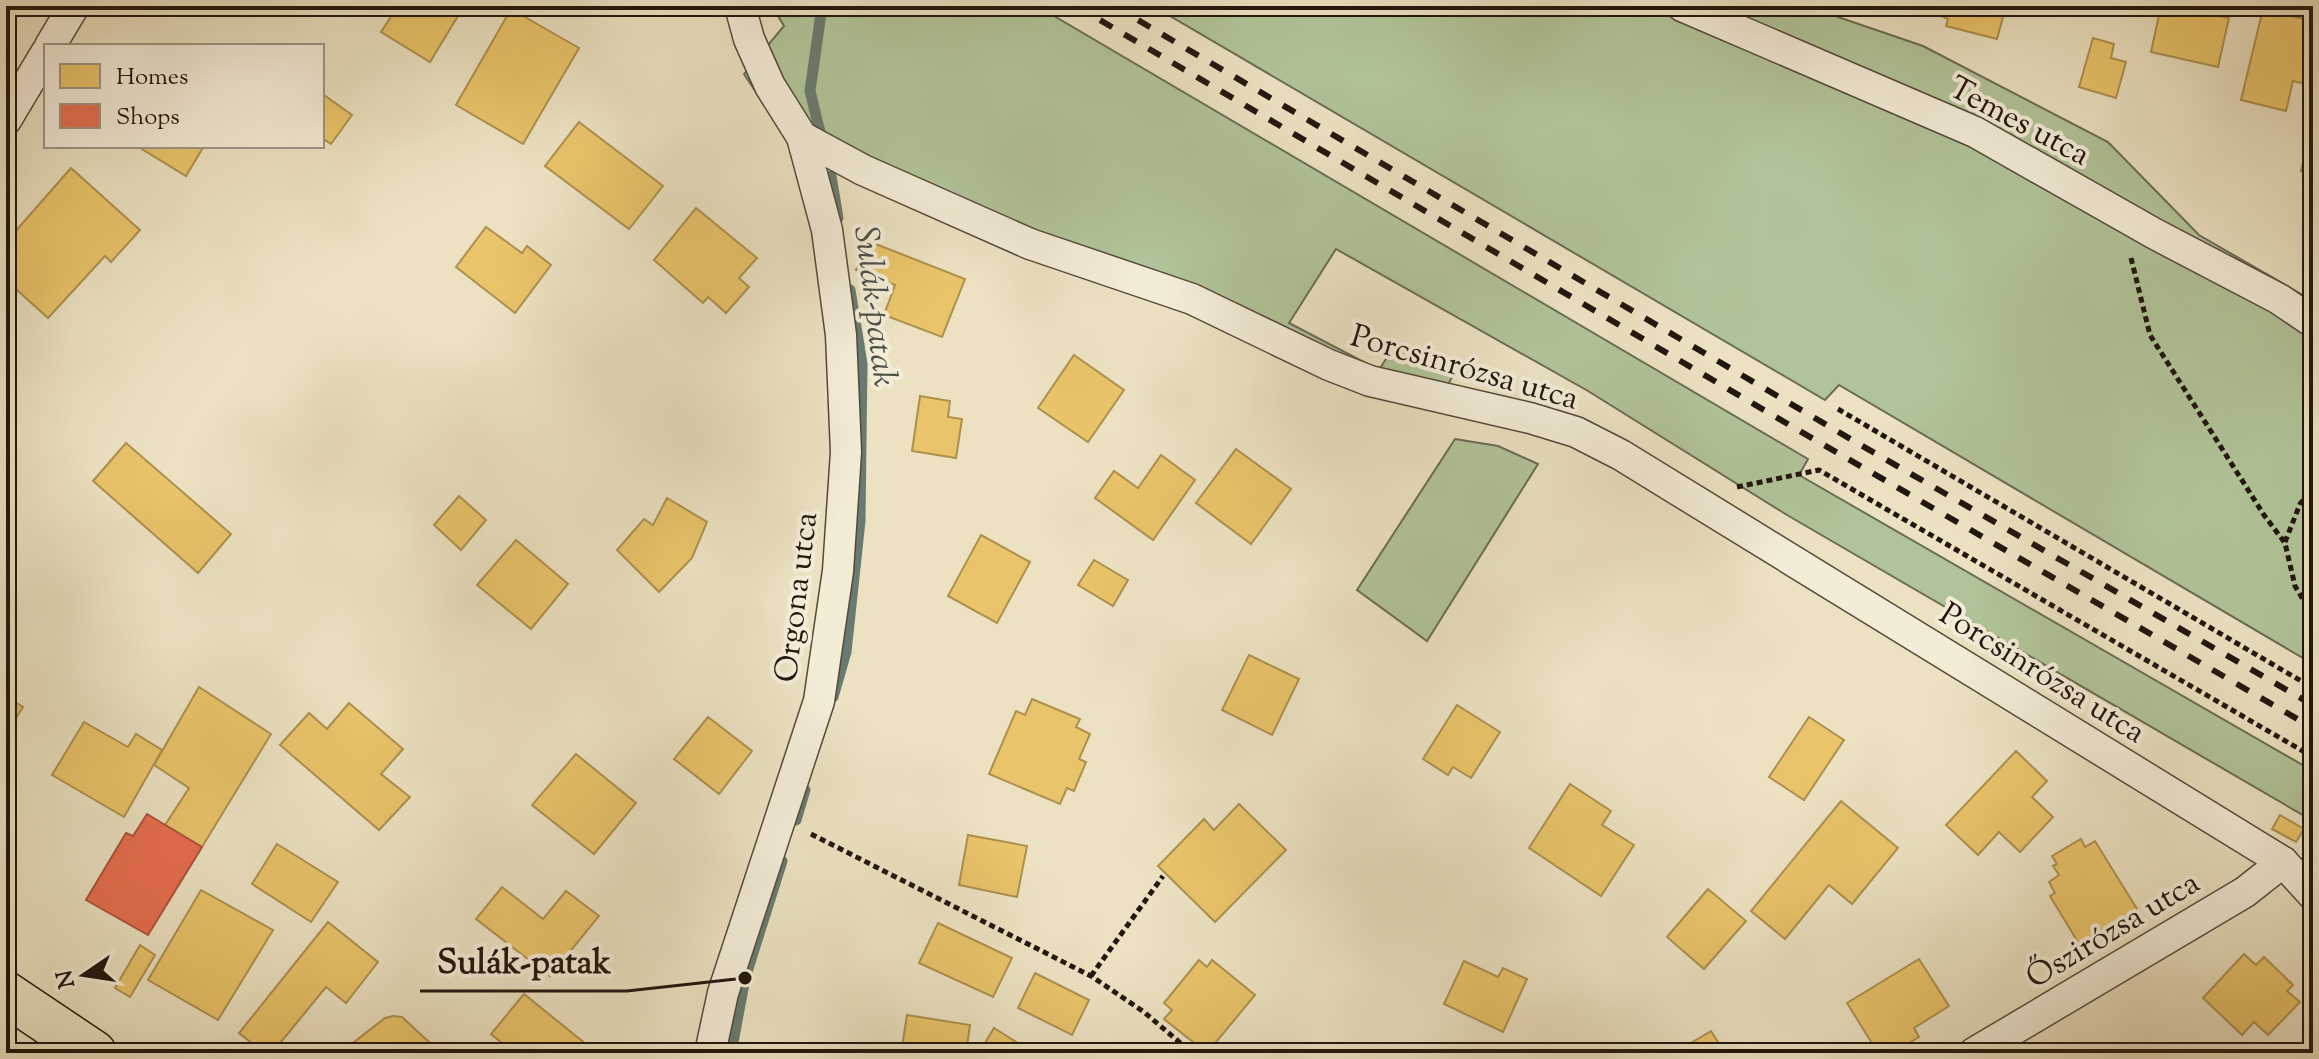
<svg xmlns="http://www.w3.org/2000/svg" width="2319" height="1059" font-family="'Sorts Mill Goudy',serif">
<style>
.green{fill:#b1c499;stroke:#696d54;stroke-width:2}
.homes{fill:#e9c46a;stroke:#ad904e;stroke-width:2}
.shops{fill:#e76f51;stroke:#ac543d;stroke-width:2}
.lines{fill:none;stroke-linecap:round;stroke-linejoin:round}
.stream{stroke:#697b70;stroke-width:11}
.street-casing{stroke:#54493b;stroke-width:33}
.primary-casing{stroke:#21160e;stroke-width:47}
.path{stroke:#21160e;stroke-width:5;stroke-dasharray:6 4;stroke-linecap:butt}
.street{stroke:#f3ecd7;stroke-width:30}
.primary{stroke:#ece2c2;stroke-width:44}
.rail{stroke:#21160e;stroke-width:6;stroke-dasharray:14 14;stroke-linecap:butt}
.labels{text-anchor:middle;stroke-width:8;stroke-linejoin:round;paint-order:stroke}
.street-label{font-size:32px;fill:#21160e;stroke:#f3ecd7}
.water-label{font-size:34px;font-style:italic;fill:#4b5147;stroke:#f3ecd7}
.leader{fill:none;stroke:#21160e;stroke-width:3}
.callout-dot{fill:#21160e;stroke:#f3ecd7;stroke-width:3}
.callout-label{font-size:34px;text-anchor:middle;font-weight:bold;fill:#21160e;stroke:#f3ecd7;stroke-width:8;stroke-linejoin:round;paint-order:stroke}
</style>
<rect width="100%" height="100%" fill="#ece2c2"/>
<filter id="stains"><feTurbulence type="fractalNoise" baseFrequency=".0025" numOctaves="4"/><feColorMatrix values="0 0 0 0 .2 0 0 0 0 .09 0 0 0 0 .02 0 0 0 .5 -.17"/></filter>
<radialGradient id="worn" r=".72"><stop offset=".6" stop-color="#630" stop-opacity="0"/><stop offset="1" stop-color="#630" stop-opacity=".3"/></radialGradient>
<!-- green -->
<g class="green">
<path d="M 772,6 L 1037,6 L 1808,459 L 1799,475 L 2313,771 L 2313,821 L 1787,515 L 1588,391 L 1336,249 L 1289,323 L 1379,370 L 1394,346 L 1453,376 L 1445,389 L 1355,369 L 791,145 L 744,74 L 784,26 Z"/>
<path d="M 1153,6 L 1806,6 L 1923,46 L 2108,142 L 2199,235 L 2313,301 L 2313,664 L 1839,385 L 1825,400 Z"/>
<path d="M 1455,439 L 1498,446 L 1538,464 L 1427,641 L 1357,590 Z"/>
</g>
<!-- homes -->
<g class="homes">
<path d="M 398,6 L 464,6 L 430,62 L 381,32 Z"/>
<path d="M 1919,6 L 2006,6 L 1997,39 L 1946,26 L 1948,19 Z"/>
<path d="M 2161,6 L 2212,6 L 2211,14 L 2229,18 L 2218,67 L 2151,52 Z"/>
<path d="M 511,9 L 579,48 L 523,144 L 456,105 Z"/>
<path d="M 2263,9 L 2308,20 L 2305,29 L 2313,31 L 2313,53 L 2306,84 L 2293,81 L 2286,111 L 2241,100 Z"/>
<path d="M 2093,38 L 2114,44 L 2111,58 L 2126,62 L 2116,98 L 2079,87 Z"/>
<path d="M 324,95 L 352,115 L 331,144 L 322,138 Z"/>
<path d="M 579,122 L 663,186 L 629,229 L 545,166 Z"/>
<path d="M 2313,122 L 2313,174 L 2301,171 Z"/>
<path d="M 137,146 L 204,146 L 186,176 Z"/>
<path d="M 71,168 L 140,230 L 111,262 L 105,256 L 48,318 L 6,280 L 6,242 Z"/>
<path d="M 696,208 L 757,258 L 739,278 L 749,287 L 726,313 L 708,297 L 703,303 L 654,260 Z"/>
<path d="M 486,227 L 522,253 L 527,246 L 551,265 L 515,313 L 456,267 Z"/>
<path d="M 868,241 L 965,279 L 942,337 L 884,315 L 895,285 L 856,270 Z"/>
<path d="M 1074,355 L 1124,390 L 1088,442 L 1038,408 Z"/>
<path d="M 920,396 L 950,401 L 948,417 L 962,419 L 956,458 L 912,451 Z"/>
<path d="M 126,443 L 231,534 L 198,573 L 93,481 Z"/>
<path d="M 1236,449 L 1291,489 L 1251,544 L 1196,503 Z"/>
<path d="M 1161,455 L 1195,480 L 1153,540 L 1095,498 L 1114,471 L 1138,488 Z"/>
<path d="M 459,496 L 486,520 L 461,550 L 434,525 Z"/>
<path d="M 667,498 L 707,522 L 692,558 L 659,592 L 617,550 L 644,519 L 653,525 Z"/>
<path d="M 981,535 L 1030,562 L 997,623 L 948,596 Z"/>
<path d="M 516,540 L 568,584 L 531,629 L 477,585 Z"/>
<path d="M 1094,560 L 1128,580 L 1113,606 L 1078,585 Z"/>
<path d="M 1249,655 L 1299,679 L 1272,735 L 1222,710 Z"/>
<path d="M 199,687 L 271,734 L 202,847 L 165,825 L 189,788 L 154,765 Z"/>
<path d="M 6,696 L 23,707 L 6,734 Z"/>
<path d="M 1032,699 L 1080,719 L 1076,727 L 1090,734 L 1079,759 L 1086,762 L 1074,791 L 1067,788 L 1060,804 L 989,774 L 1016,711 L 1025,715 Z"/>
<path d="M 349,703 L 403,749 L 381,774 L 410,797 L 379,830 L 280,745 L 309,713 L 327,729 Z"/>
<path d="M 1457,705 L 1500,732 L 1471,778 L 1453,767 L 1448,775 L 1423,759 Z"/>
<path d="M 708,717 L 752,751 L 719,794 L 674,759 Z"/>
<path d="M 1809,717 L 1844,740 L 1804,800 L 1769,777 Z"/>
<path d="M 84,722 L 128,747 L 136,734 L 162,750 L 124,817 L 52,775 Z"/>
<path d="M 2016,751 L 2047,781 L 2032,797 L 2053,817 L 2020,852 L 1999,832 L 1978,855 L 1946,825 Z"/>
<path d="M 576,754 L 636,803 L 594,854 L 532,805 Z"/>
<path d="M 1570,784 L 1611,811 L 1602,825 L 1634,845 L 1601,896 L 1529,848 Z"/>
<path d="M 1841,801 L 1898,848 L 1852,904 L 1829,885 L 1785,939 L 1751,911 Z"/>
<path d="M 1239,804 L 1286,850 L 1215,922 L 1158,866 L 1204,819 L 1214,830 Z"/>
<path d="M 2280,815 L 2304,829 L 2296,842 L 2272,829 Z"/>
<path d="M 968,835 L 1027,846 L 1017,897 L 959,885 Z"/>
<path d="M 2081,839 L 2085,847 L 2095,841 L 2137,909 L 2079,944 L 2050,896 L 2055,893 L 2049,882 L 2059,875 L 2053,866 L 2057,864 L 2052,856 Z"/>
<path d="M 277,844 L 338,882 L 311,922 L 252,884 Z"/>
<path d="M 502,887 L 543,919 L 566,891 L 599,916 L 550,976 L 476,919 Z"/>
<path d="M 1708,889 L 1746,921 L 1704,969 L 1667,937 Z"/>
<path d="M 201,890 L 273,930 L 218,1020 L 148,980 Z"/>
<path d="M 328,922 L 378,962 L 346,1003 L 326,987 L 272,1053 L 264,1053 L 239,1033 Z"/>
<path d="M 938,923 L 1012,958 L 993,997 L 919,963 Z"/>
<path d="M 140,945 L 155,955 L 130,997 L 115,988 Z"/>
<path d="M 2244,954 L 2256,965 L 2264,957 L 2293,985 L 2287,991 L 2300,1002 L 2268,1035 L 2254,1022 L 2242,1035 L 2203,998 Z"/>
<path d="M 1919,959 L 1949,1006 L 1914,1028 L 1919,1037 L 1893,1053 L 1878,1053 L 1847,1003 Z"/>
<path d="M 1199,960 L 1207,967 L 1212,960 L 1255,995 L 1207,1053 L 1164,1019 L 1172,1010 L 1164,1003 Z"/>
<path d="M 1464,961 L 1498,977 L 1503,968 L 1527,979 L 1503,1032 L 1444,1004 Z"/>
<path d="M 1035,973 L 1089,1000 L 1072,1035 L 1018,1008 Z"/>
<path d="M 524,994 L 597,1053 L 514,1053 L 491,1034 Z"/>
<path d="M 907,1015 L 970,1025 L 966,1053 L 901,1053 Z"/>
<path d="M 393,1016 L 402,1017 L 429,1042 L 420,1053 L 340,1053 L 385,1018 Z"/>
<path d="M 994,1028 L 1032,1052 L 1032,1053 L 979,1053 Z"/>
<path d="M 1711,1031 L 1725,1053 L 1674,1053 Z"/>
<path d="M 429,1042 L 445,1053 L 420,1053 Z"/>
</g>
<!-- shops -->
<path class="shops" d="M 147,814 L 202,847 L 148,935 L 86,900 L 126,833 L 133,836 Z"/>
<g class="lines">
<!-- stream -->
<g class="stream">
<path d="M 820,132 L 810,91 L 822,6"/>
<path d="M 831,176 L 838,218"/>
<path d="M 833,697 L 846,652 L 860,521 L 862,364 L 850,290"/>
<path d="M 796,820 L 805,790"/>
<path d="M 731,1053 L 745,978 L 782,861"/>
</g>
<defs>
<g id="street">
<path d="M 740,6 L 749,39 L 770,86 L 802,137 L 863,170 L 1030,244 L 1192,299 L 1329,365 L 1370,381 L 1530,418 L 1576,432 L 1621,455 L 2283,862 L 2313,895"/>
<path d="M 1682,6 L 1975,132 L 2155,234 L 2279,299 L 2313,322"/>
<path d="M 50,46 L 74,6"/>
<path d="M 6,120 L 46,53"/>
<path d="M 710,1053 L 723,993 L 819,701 L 838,571 L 846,452 L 841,335 L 827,230 L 802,137"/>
<path d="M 1974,1053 L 2245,892 L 2283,862"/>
</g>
<path id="primary" d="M 6,994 L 94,1053"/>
</defs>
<!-- street casing -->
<use href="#street" class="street-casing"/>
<!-- primary casing -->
<use href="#primary" class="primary-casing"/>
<!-- path -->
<g class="path">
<path d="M 2131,258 L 2150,335 L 2264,515 L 2285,543 L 2295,586 L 2313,616"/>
<path d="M 1838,409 L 2313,688"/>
<path d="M 1737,487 L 1819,470 L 2313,757"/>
<path d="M 2285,542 L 2300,504 L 2313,489"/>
<path d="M 811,834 L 1091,976 L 1144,1012 L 1192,1053"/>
<path d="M 1091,976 L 1163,876"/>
</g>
<!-- street -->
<use href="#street" class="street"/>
<!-- primary -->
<use href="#primary" class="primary"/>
<!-- rail -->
<g class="rail">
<path d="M 1076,6 L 1798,430 L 2313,728"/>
<path d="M 1114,6 L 1859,444 L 2313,705"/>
</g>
</g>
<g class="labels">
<!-- street labels -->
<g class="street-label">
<text transform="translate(2020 120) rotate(28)" y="11">Temes utca</text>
<text transform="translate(1465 366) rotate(16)" y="11">Porcsinrózsa utca</text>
<text transform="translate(795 597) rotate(-83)" y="11">Orgona utca</text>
<text transform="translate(2043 672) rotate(32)" y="11">Porcsinrózsa utca</text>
<text transform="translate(2112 929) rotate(-31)" y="11">Őszirózsa utca</text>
</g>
<!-- water labels -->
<g class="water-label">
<text transform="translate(877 306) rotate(83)" y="12">Sulák-patak</text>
</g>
</g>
<!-- callouts -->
<path class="leader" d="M745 978L627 991H420"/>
<circle class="callout-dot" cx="745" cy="978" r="8"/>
<g class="callout-label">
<text x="524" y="973">Sulák-patak</text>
</g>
<!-- margin -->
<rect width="2319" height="1059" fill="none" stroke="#ece2c2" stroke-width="32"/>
<rect x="8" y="8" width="2303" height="1043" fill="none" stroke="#21160e" stroke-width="4"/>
<rect x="16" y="16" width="2287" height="1027" fill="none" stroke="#21160e" stroke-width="2"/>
<!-- legend -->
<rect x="44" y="44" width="280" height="104" fill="#f3ecd7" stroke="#9f9687" stroke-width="2"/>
<rect x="60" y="64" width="40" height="24" fill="#e9c46a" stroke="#9f9687" stroke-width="2"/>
<text x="116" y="84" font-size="24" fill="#21160e">Homes</text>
<rect x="60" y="104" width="40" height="24" fill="#e76f51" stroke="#9f9687" stroke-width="2"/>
<text x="116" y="124" font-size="24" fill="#21160e">Shops</text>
<!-- north arrow -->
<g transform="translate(84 975) rotate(257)" stroke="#f3ecd7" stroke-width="6" paint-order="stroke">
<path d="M0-6L14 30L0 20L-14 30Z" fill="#21160e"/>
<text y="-12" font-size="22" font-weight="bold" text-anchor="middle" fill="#21160e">N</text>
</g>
<rect width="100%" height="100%" filter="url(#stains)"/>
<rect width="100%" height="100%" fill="url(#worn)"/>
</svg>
